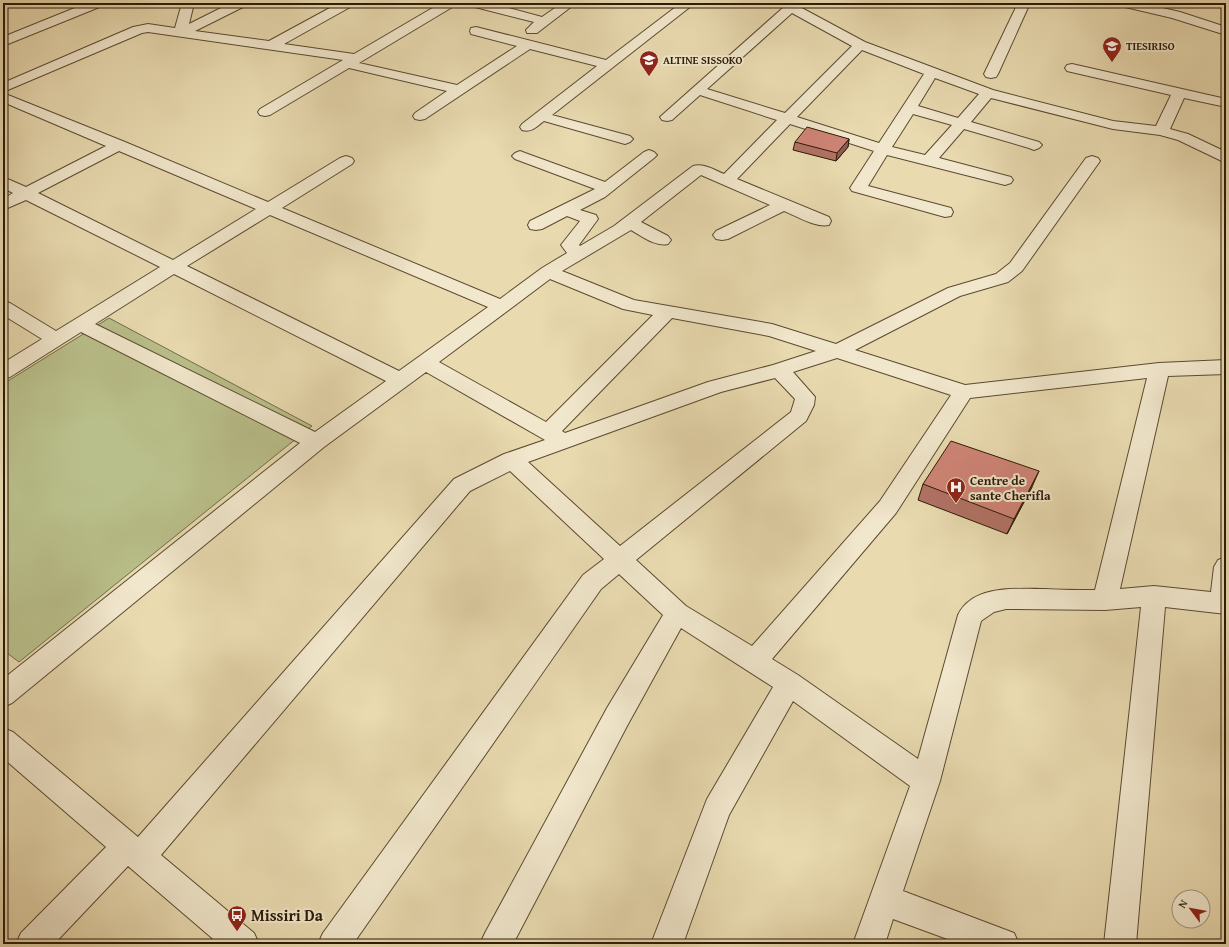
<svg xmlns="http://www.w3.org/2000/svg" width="1229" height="947" font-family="'Gentium Book Plus',serif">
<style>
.green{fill:#b9bf8a;stroke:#726c48}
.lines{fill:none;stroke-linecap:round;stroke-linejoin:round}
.minor-casing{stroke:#5b4a30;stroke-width:2}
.minor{fill:#f1e7cc;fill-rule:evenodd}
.wall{fill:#b27265;stroke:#2c1a06}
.shaded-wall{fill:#915c53;stroke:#2c1a06}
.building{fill:#cf8476;stroke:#2c1a06}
.labels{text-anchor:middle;stroke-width:4;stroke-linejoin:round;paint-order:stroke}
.far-poi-label{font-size:11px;font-weight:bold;fill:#2c1a06;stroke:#f1e7cc;text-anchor:start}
.poi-label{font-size:13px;font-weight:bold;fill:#2c1a06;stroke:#f1e7cc;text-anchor:start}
.near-poi-label{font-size:16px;font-weight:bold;fill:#2c1a06;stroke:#f1e7cc;text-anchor:start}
</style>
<rect width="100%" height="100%" fill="#e9dab0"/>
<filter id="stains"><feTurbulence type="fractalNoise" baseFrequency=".005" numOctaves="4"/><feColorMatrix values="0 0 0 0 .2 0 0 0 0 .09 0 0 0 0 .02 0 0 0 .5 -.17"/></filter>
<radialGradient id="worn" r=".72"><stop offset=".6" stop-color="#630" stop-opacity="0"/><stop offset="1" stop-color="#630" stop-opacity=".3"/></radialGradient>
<!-- green -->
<path class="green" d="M 109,318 L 312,426 L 19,662 L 3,650 L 3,384 Z"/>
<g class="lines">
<defs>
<g id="minor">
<path d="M 87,3 L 104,3 L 102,6 L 3,46 L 3,37 Z"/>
<path d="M 182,3 L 194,3 L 189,24 L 231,3 L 247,3 L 245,6 L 195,31 L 269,41 L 339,3 L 354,3 L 352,6 L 284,44 L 354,54 L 441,3 L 456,3 L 454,6 L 359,63 L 457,85 L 517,46 L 471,34 L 470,31 L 471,28 L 476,27 L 606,60 L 681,3 L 695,3 L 552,115 L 630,136 L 633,139 L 630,142 L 625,144 L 544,121 C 536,127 531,133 522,130 L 520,127 L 522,124 L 597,66 L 530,49 L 425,119 L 420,120 L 415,119 L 413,116 L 415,113 L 447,91 L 349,68 L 270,115 L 265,116 L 260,115 L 258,112 L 260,109 L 343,60 L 148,32 L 142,33 L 3,92 L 3,83 L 133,27 L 148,24 L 175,28 Z"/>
<path d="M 469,3 L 490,3 L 542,17 L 562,3 L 576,3 L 537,33 L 527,33 L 526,30 L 534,22 L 471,6 Z"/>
<path d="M 786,3 L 798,3 L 798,6 L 865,42 L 993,90 L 1113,121 L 1156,126 L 1171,95 L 1067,71 L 1065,68 L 1067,65 L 1072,64 L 1226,99 L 1226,107 L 1184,98 L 1170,129 L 1188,134 L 1226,152 L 1226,163 L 1178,140 L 1160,135 L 1113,129 L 991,98 L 971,122 L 1039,142 L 1042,145 L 1039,148 L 1034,150 L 1029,148 L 964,129 L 939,158 L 1011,177 L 1013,180 L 1011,183 L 1005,185 L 887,155 L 868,186 L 951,208 L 953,212 L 951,216 L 945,217 L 852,191 L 850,188 L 874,151 L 790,124 L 737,179 L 829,217 L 831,221 L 829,225 C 815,228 797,216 784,211 L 728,239 L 722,240 L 716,239 L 713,235 L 716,231 L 770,205 L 701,175 L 641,222 L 668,236 L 671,240 L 668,244 C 655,247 642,236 631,230 L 562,271 L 634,300 L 772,324 L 836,344 L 948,288 L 996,274 L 1010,263 L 1086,158 L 1092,156 L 1098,158 L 1100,161 L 1022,271 L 1008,282 L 960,296 L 855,350 L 965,385 L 1159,363 L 1226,360 L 1226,374 L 1168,376 L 1120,589 L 1154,586 L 1211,592 L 1214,567 L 1218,560 L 1226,557 L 1226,614 L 1165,607 L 1136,944 L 1104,944 L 1141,607 L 1105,610 L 1006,609 L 994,612 L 981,621 L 940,781 L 903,891 L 1014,933 L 1019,944 L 961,944 L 893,919 L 885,944 L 853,944 L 910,786 L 793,701 L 729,815 L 683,944 L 651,944 L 707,799 L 773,687 L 681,628 L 627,726 L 513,944 L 480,944 L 485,933 L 607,708 L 663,615 L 619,574 L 601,589 L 353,944 L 318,944 L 323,933 L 583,575 L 604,559 L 510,471 L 470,491 L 161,855 L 254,933 L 259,944 L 219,944 L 128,866 L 54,944 L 16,944 L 21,933 L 106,847 L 3,758 L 3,728 L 13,732 L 138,837 L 454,479 L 504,454 L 545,440 L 426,372 L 324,447 L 12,703 L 3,707 L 3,679 L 300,443 L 81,332 L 10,377 L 3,379 L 3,363 L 42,339 L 3,315 L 3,301 L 10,303 L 56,331 L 160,267 L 26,200 L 3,210 L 3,199 L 13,193 L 3,188 L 3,177 L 26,187 L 106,146 L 3,102 L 3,93 L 125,142 L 268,202 L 340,158 L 346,156 L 352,158 L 354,161 L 352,164 L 282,208 L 500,299 L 542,268 L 567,253 L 561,245 L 580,221 L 567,216 L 542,229 L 536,230 L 530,229 L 528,225 L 530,221 L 595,189 L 515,159 L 512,156 L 515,153 L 520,151 L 525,153 L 605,182 L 644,152 L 649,150 L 654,152 L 657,155 L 654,158 L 605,197 L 580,210 L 596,215 L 598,219 L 579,245 L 580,246 L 614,226 L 693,166 C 704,163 714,170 724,174 L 777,120 L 700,95 L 672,120 L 667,121 L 662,120 L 660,117 L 785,6 ZM 792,13 L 852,46 L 785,113 L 707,89 ZM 862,50 L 924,74 L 879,143 L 797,117 ZM 935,78 L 979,94 L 958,118 L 918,106 ZM 913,114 L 952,125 L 925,155 L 892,147 ZM 119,151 L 256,209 L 173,260 L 38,193 ZM 270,215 L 488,307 L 399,371 L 187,266 ZM 174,274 L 386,381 L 315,432 L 95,324 ZM 550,279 L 623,309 L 653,315 L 546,422 L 439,362 ZM 672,318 L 769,336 L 816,351 L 773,365 L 708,382 L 565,433 L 562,431 ZM 837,358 L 951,395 L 880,501 L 752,646 L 686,606 L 636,560 L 806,421 L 814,405 L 815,397 L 793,372 ZM 775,378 L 795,399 L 791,412 L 620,546 L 528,462 L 721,392 ZM 1147,378 L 1095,590 C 1079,590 1062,590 1045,589 C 1017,589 973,584 958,615 L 918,759 L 798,675 L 772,659 L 896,513 L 970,398 Z"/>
<path d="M 1018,3 L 1030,3 L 998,74 L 996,77 L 991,78 L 986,77 L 984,74 Z"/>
<path d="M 1119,3 L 1141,3 L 1180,12 L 1226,27 L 1226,35 L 1172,18 L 1121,6 Z"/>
<path d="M 1211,3 L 1226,3 L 1226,8 L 1213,6 Z"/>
</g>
</defs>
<!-- minor casing -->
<use href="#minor" class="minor-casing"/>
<!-- minor -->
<use href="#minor" class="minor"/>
</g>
<!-- wall -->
<g class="wall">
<path d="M 849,139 L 848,147 L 836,161 L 793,150 L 795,142 Z"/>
<path d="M 923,484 L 1032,487 L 1007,534 L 918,500 Z"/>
</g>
<!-- shaded-wall -->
<g class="shaded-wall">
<path d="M 849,139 L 848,147 L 836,161 L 837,153 Z"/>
<path d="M 1039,471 L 1032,487 L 1007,534 L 1014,519 Z"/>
</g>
<!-- building -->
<g class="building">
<path d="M 807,127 L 849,139 L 837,153 L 795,142 Z"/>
<path d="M 951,441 L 1039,471 L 1014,519 L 923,484 Z"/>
</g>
<!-- icons -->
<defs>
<symbol id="school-pin" viewBox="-11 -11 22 30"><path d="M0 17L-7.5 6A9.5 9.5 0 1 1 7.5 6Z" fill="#8f2418" stroke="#f1e7cc"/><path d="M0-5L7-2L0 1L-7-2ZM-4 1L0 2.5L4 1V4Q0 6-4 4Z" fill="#fff"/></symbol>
<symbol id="hospital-pin" viewBox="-11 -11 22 30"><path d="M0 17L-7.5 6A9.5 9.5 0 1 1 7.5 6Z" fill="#8f2418" stroke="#f1e7cc"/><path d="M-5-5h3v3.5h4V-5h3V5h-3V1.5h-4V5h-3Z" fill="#fff"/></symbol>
<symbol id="bus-pin" viewBox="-11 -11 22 30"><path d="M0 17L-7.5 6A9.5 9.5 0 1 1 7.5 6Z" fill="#8f2418" stroke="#f1e7cc"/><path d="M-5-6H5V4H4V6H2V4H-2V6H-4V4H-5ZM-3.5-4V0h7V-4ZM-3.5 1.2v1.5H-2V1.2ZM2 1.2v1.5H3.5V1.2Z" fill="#fff"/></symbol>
</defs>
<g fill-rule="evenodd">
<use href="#school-pin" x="1101" y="35" width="22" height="30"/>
<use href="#school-pin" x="638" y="49" width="22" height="30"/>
<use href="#hospital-pin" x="945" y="476" width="22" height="30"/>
<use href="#bus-pin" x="226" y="904" width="22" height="30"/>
</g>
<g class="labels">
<!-- far-poi labels -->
<g class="far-poi-label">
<text x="1126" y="50">TIESIRISO</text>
<text x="663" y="64">ALTINE SISSOKO</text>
</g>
<!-- poi labels -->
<g class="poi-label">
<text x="970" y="485">Centre de<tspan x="970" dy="15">sante Cherifla</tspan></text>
</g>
<!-- near-poi labels -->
<g class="near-poi-label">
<text x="251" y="921">Missiri Da</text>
</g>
</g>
<!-- margin -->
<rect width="1229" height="947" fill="none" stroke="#e9dab0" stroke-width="16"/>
<rect x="4" y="4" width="1221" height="939" fill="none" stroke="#2c1a06" stroke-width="2"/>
<rect x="8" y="8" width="1213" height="931" fill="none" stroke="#2c1a06"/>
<!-- north arrow -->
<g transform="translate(1191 909) rotate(302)"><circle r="19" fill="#f1e7cc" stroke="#a2957d"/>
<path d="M0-3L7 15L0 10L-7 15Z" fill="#8f2418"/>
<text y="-6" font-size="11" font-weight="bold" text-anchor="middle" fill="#2c1a06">N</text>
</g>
<rect width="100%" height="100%" filter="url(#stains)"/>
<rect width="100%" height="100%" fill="url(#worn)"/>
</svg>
